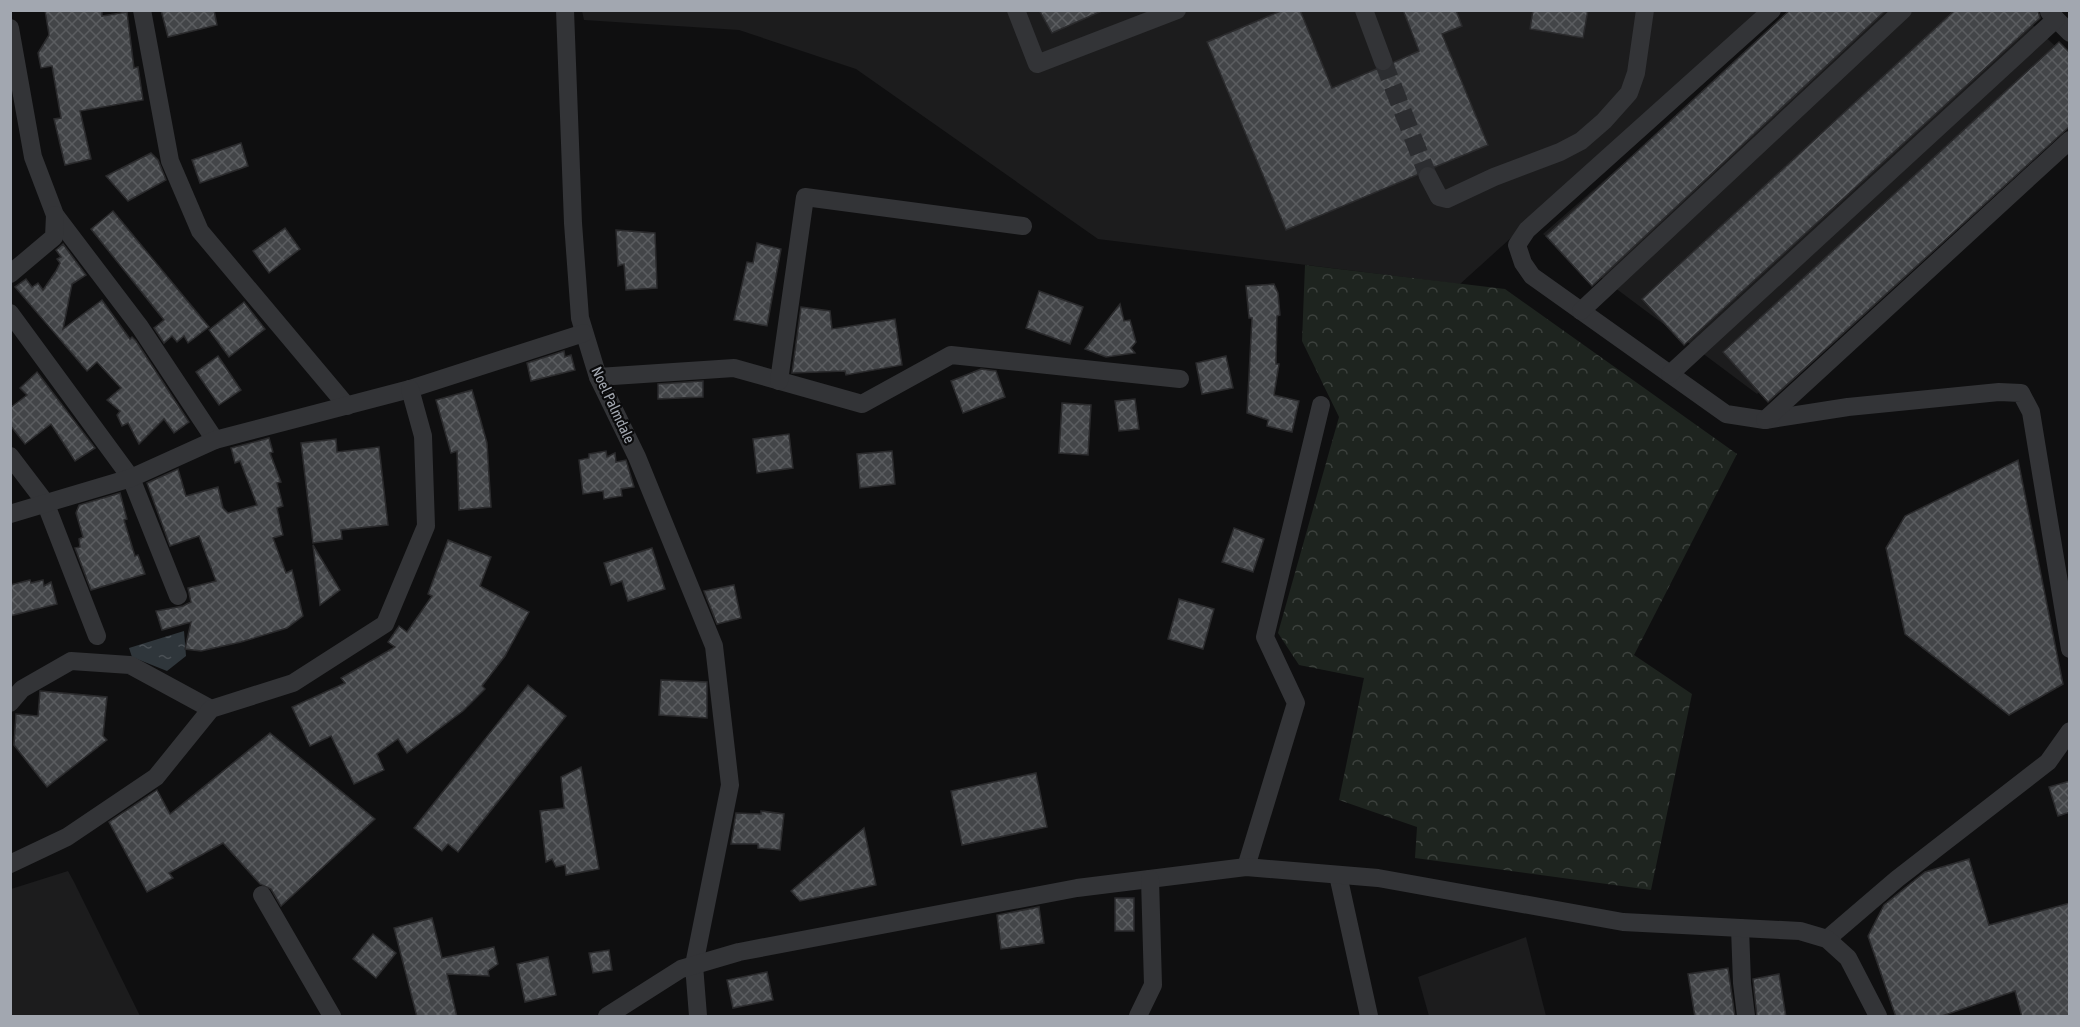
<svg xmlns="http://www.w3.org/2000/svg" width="2080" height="1027" font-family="'Asap Condensed',sans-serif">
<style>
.built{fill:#1c1c1d}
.forest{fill:url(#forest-crowns)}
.water{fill:url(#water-ripples)}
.building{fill:url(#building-cross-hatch);stroke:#2a2a2c;stroke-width:1.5}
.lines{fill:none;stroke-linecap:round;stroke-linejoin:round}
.minor-tunnel{stroke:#2c2d30;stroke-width:18;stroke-dasharray:18 9;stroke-linecap:butt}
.minor{stroke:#333437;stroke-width:18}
.labels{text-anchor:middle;stroke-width:4.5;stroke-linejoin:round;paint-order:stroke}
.street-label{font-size:15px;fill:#a2a7b0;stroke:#0a0a0b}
</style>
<defs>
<pattern id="forest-crowns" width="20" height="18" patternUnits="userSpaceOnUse" patternTransform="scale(1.5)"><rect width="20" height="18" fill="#1e241f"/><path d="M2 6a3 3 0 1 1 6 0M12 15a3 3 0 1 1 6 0" fill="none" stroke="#3c413d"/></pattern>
<pattern id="water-ripples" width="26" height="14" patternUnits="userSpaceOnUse" patternTransform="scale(1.5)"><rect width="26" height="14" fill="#2f363b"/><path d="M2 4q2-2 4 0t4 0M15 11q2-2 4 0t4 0" fill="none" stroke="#4a5055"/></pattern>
<pattern id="building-cross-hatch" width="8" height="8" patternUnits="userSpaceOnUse" patternTransform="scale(1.5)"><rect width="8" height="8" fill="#434548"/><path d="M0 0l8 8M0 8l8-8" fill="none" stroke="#5b5d60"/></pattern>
</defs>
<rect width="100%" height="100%" fill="#0f0f10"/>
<!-- built -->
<g class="built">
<path d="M 582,11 L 1762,11 L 1460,284 L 1098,239 L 856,69 L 739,30 L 584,20 Z"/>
<path d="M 1797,11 L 2018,11 L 2069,59 L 2069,101 L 1757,394 L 1543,234 Z"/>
<path d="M 68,871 L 74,882 L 140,1016 L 11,1016 L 11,889 Z"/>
<path d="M 1526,937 L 1546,1016 L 1429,1016 L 1418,977 Z"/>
</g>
<!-- forest -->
<path class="forest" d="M 1305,265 L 1505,289 L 1737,454 L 1634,655 L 1692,694 L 1651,890 L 1415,858 L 1417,827 L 1339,800 L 1364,678 L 1299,665 L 1278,633 L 1339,417 L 1302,341 Z"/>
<!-- water -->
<path class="water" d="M 184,631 L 186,656 L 167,671 L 132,657 L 129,648 Z"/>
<!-- building -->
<g class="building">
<path d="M 45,10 L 102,10 L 102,16 L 127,12 L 134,68 L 138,67 L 143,100 L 80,111 L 91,159 L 65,165 L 54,119 L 61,118 L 52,66 L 41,68 L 38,53 L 49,35 Z"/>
<path d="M 161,10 L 214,10 L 217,25 L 168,37 Z"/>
<path d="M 1039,10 L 1104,10 L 1052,33 Z"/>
<path d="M 1283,10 L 1300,10 L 1332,88 L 1376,69 L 1387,71 L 1394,62 L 1419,51 L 1403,10 L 1456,10 L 1462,26 L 1442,34 L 1488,145 L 1435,167 L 1423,166 L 1417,175 L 1286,230 L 1207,42 Z"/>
<path d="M 1533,10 L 1588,10 L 1583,38 L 1530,29 Z"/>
<path d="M 1790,10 L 1886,10 L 1592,286 L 1546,236 Z"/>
<path d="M 1955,10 L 2038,10 L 2040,18 L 1684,345 L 1642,299 Z"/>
<path d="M 2059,42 L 2070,53 L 2070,126 L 1768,402 L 1723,352 Z"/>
<path d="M 241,143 L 248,166 L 200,183 L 192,160 Z"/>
<path d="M 151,153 L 158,160 L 166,180 L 128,201 L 106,176 Z"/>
<path d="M 113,211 L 209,327 L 188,343 L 184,336 L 177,342 L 172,336 L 164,343 L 154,328 L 164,320 L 91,229 Z"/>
<path d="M 285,228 L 300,249 L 269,273 L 253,251 Z"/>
<path d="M 616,230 L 655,233 L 657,288 L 626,290 L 624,264 L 618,266 Z"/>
<path d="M 757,243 L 781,249 L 767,326 L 734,320 L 747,262 L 753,263 Z"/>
<path d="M 63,244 L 86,275 L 72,284 L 63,329 L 102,300 L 130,339 L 132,337 L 136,341 L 189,422 L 174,433 L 164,419 L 139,444 L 128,423 L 122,426 L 117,415 L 120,411 L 107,400 L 121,388 L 97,362 L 87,371 L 15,287 L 26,279 L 32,287 L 38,283 L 43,290 L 56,271 L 60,263 L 57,259 L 61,257 L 56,250 Z"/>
<path d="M 1274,284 L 1278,293 L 1280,315 L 1277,316 L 1276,364 L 1279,364 L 1274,395 L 1299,401 L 1292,432 L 1267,426 L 1268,420 L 1247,413 L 1252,318 L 1249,318 L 1246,286 Z"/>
<path d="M 1039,291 L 1083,307 L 1070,344 L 1026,328 Z"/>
<path d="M 244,302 L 265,329 L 229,357 L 209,330 Z"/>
<path d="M 1120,304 L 1124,321 L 1130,320 L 1136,342 L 1131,348 L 1135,353 L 1106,357 L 1085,349 Z"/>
<path d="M 801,307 L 830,311 L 832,329 L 895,319 L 902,365 L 846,375 L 845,371 L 792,373 Z"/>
<path d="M 564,351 L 565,357 L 571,355 L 575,370 L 531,381 L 527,363 Z"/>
<path d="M 218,356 L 241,390 L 219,405 L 196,372 Z"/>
<path d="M 1226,356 L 1233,388 L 1202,394 L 1196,363 Z"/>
<path d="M 981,369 L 996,371 L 1005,397 L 963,413 L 951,381 Z"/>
<path d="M 37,372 L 95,448 L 75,461 L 51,424 L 25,444 L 10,425 L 10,408 L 27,395 L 20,388 Z"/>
<path d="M 703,381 L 703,397 L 658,399 L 658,384 Z"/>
<path d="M 472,390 L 487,443 L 491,507 L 459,510 L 457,451 L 451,453 L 436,400 Z"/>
<path d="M 1135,399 L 1139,429 L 1119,431 L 1115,401 Z"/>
<path d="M 1062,403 L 1091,405 L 1088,455 L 1059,453 Z"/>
<path d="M 789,434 L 793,468 L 757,473 L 753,439 Z"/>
<path d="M 269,438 L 273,452 L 270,453 L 281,482 L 277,483 L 283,506 L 277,508 L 283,535 L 273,538 L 286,573 L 292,570 L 303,616 L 287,628 L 241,642 L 201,651 L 185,649 L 191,622 L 162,630 L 156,611 L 183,606 L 191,602 L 188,588 L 216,581 L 199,536 L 170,546 L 147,483 L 178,469 L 186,496 L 218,487 L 223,508 L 228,513 L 257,505 L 240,461 L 235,463 L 231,448 Z"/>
<path d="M 336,439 L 337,452 L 379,447 L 388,525 L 341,530 L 342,539 L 313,543 L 301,443 Z"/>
<path d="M 606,451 L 607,457 L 615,453 L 616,462 L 626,460 L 634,487 L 621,489 L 622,496 L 604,499 L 603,491 L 583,494 L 579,460 L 589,458 L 589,454 Z"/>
<path d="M 892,451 L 895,484 L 860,488 L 857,454 Z"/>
<path d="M 2018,460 L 2063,684 L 2009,715 L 1905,634 L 1886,548 L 1905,516 Z"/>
<path d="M 120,493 L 127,519 L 124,520 L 135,556 L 138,555 L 145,574 L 91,590 L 75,548 L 80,547 L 79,539 L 83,537 L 76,513 L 79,505 Z"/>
<path d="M 1234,528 L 1264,539 L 1253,572 L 1222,562 Z"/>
<path d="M 448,540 L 491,557 L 480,586 L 529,612 L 505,656 L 482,686 L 485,689 L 463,711 L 407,753 L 398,739 L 377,754 L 384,770 L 354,784 L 331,736 L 310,746 L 292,707 L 345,683 L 341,678 L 395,647 L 388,642 L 399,626 L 407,632 L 432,596 L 428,594 Z"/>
<path d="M 313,545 L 340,590 L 320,605 Z"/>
<path d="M 652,548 L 665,589 L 628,601 L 622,581 L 611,585 L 604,563 Z"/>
<path d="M 30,580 L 31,583 L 43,580 L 44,586 L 51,582 L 57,604 L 10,616 L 10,585 Z"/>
<path d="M 734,585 L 741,618 L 717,624 L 704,591 Z"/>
<path d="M 1179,599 L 1214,609 L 1203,649 L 1168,639 Z"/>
<path d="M 661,680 L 707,682 L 707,718 L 659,715 Z"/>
<path d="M 528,685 L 566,716 L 458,852 L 448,844 L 442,851 L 414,828 Z"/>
<path d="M 40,691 L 107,697 L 103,736 L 107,740 L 47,787 L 14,745 L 16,714 L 38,716 Z"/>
<path d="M 270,733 L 375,819 L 281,906 L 271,889 L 260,884 L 223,843 L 169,873 L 173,878 L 147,892 L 109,822 L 157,790 L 170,814 Z"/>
<path d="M 581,767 L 599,869 L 566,875 L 565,865 L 556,867 L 552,859 L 546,862 L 540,811 L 564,808 L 561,777 Z"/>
<path d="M 1036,773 L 1047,827 L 962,845 L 951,791 Z"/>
<path d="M 2070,781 L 2070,812 L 2058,816 L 2049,787 Z"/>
<path d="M 761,811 L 784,814 L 780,850 L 758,848 L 758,844 L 731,844 L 736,813 L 761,814 Z"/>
<path d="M 864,828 L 876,885 L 800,901 L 791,891 Z"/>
<path d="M 1969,859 L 1989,925 L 2070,903 L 2070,1017 L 2022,1017 L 2015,991 L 1939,1017 L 1896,1017 L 1868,936 L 1884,905 L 1925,872 Z"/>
<rect x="1115" y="898" width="19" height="33"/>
<path d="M 1039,907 L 1044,943 L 1001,949 L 997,915 Z"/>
<path d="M 432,918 L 442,958 L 494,947 L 498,964 L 488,971 L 489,976 L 447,974 L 457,1017 L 417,1017 L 394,928 Z"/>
<path d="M 373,934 L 396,953 L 376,978 L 353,959 Z"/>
<path d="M 609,950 L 612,970 L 593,973 L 589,953 Z"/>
<path d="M 548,957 L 556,995 L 525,1002 L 517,964 Z"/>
<path d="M 1728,968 L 1735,1017 L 1695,1017 L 1688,974 Z"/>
<path d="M 767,972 L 773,1000 L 733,1008 L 727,980 Z"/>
<path d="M 1779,974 L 1786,1017 L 1757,1017 L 1753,979 Z"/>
</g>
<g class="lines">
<!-- minor-tunnel -->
<path class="minor-tunnel" d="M 1383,61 L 1428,176"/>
<!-- minor -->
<g class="minor">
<path d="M 142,10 L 170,161 L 200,231 L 347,406"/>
<path d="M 565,10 L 573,223 L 580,318 L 598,377 L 637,457 L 714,646 L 730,785 L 694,965 L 698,1016"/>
<path d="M 1016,10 L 1037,64 L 1177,10"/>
<path d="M 1364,10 L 1383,61"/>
<path d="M 1772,10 L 1527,230 L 1517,245 L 1523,263 L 1532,276 L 1726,414 L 1765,420 L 1848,407 L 1999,392 L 2021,393 L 2031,412 L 2070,649"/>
<path d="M 2049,12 L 2070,33"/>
<path d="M 10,28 L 33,157 L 55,215 L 140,327 L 215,440"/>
<path d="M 1428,176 L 1439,197 L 1447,199 L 1494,177 L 1560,152 L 1581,141 L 1604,121 L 1629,93 L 1636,73 L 1645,10"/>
<path d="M 10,274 L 54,237 L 55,215"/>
<path d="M 1581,311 L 1903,10"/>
<path d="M 10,313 L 131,478 L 178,596"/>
<path d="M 1670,374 L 2056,19"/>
<path d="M 598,377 L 734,368 L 862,404 L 951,355 L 1180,379"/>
<path d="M 779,381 L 805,197 L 1023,226"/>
<path d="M 1765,420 L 2070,140"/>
<path d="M 10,456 L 45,502 L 97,636"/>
<path d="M 10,514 L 131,478 L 215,440 L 410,389 L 584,333"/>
<path d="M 10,703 L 22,689 L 71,661 L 130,665 L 211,709"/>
<path d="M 10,864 L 67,837 L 156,777 L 211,709 L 293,683 L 385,624 L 426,526 L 423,436 L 410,389"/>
<path d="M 1246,867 L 1296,703 L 1265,637 L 1321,405"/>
<path d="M 1338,875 L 1369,1016"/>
<path d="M 262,895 L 332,1016"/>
<path d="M 1740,928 L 1742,983 L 1746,1016"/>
<path d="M 1827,939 L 1897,879 L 2048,762 L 2070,731"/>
<path d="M 607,1016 L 681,969 L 739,952 L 1077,888 L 1246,867 L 1378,878 L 1623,922 L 1800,931 L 1827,939 L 1848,958 L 1878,1016"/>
<path d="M 1138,1016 L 1153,985 L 1150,879"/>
</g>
</g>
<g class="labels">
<!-- street labels -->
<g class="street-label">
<text transform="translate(613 405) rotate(65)" y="5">Noel Palmdale</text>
</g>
</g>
<!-- border -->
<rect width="2080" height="1027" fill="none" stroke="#a2a7b0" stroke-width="24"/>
</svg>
